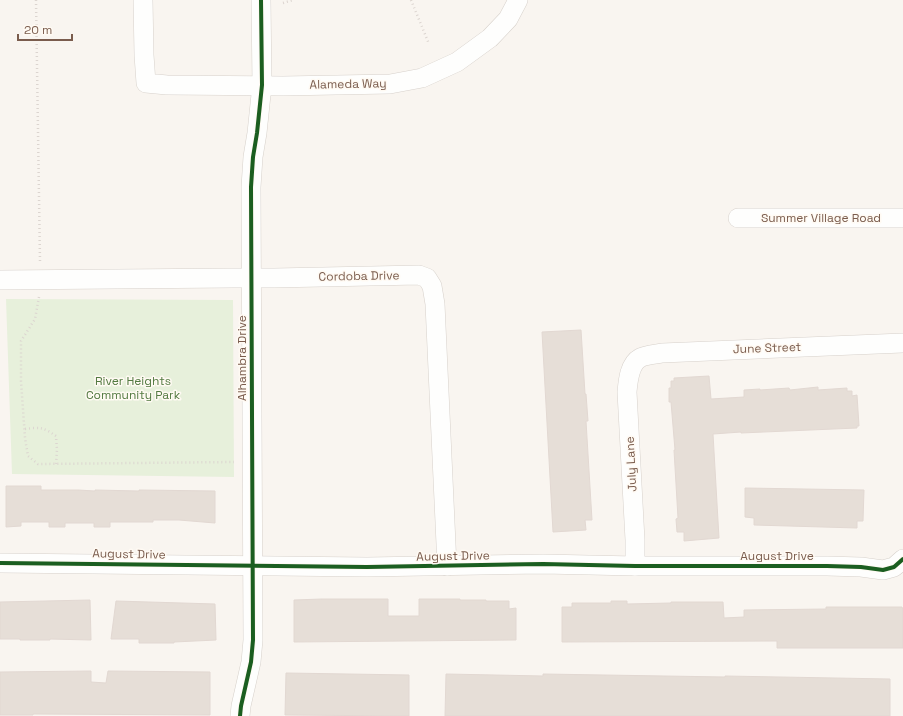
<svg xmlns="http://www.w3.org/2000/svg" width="903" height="716" font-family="'Space Grotesk',sans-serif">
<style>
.green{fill:#e7f0db}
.building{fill:#e6ded7;stroke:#e2d8d2}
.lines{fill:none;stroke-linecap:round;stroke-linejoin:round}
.minor-casing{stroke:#d7d1cb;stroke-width:20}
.path{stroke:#dcd5d0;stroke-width:2.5;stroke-dasharray:1 3;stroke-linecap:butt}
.minor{stroke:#fefefd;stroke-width:19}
.cycleway-casing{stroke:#fffaf3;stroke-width:6}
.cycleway{stroke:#1b5e20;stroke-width:4}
.labels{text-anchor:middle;stroke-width:3;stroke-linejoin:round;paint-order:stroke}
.street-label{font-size:12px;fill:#7a5c4d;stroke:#fffaf3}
.park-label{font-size:12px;fill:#537a41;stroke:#fffaf3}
</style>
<rect width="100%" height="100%" fill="#f9f5f0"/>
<!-- green -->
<path class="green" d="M 6,299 L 233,300 L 234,477 L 12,474 Z"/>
<!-- building -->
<g class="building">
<path d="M 581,330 L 585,394 L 586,394 L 588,421 L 586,421 L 592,520 L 585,520 L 586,530 L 553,532 L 542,332 Z"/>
<path d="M 709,376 L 711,399 L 744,397 L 744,390 L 760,389 L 760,390 L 789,388 L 790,390 L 818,387 L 818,390 L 847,388 L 847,391 L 852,391 L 852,396 L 857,395 L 859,426 L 857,426 L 857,428 L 741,433 L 741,432 L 713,434 L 719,538 L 684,541 L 684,532 L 677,532 L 676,519 L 678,518 L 674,450 L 675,450 L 671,402 L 669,402 L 669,388 L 671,388 L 671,381 L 674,381 L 674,378 Z"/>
<path d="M 6,486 L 41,486 L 41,490 L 78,490 L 95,491 L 95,490 L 139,491 L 139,490 L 215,491 L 215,523 L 179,520 L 153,520 L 153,522 L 110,522 L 110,527 L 94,527 L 94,523 L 65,523 L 65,527 L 49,527 L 49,522 L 21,522 L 21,526 L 6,527 Z"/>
<path d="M 745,488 L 864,490 L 863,521 L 857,521 L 857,528 L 754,525 L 754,518 L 745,517 Z"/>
<path d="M 322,599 L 388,599 L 388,616 L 419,616 L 419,599 L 460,599 L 460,600 L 486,600 L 486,601 L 509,601 L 509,609 L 516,608 L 516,640 L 294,642 L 294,600 Z"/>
<path d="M 90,600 L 91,640 L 50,639 L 50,640 L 20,640 L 20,639 L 0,639 L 0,602 Z"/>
<path d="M 116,601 L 215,604 L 216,640 L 174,642 L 174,643 L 139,643 L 139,639 L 111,639 Z"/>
<path d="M 611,601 L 627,601 L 627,604 L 671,603 L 671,602 L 723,602 L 724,618 L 744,617 L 744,610 L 826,609 L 826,607 L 902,607 L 902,608 L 903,608 L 903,648 L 777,648 L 777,641 L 562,642 L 562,607 L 572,607 L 572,603 L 611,603 Z"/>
<path d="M 91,671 L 91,682 L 106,683 L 108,671 L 210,672 L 210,715 L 33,714 L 33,715 L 0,715 L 0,672 Z"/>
<path d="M 286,673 L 409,675 L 409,716 L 285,715 Z"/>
<path d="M 446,674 L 543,676 L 543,674 L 725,677 L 725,676 L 890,679 L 890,716 L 445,716 Z"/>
</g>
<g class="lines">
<defs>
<g id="minor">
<path d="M 143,0 L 144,55 L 146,83 L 167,85 L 283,86 L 390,84 L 422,78 L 457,62 L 490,38 L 508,19 L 518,0"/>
<path d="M 738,218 L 903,218"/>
<path d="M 0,280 L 233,278 L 274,278 L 419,275 L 427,278 L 432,286 L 435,304 L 447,566"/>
<path d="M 0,563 L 367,567 L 543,564 L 635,566 L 827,566 L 861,567 L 883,570 L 894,567 L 903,559"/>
<path d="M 635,566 L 635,540 L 627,392 C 628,382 629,364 640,358 C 644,355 657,354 662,353 L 903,343"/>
<path d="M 240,716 L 241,706 L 251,662 L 253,640 L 251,187 L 253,157 L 257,133 L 262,85 L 261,0"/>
</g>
</defs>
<!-- minor casing -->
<use href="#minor" class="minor-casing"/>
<!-- path -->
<g class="path">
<path d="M 36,0 L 40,262"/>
<path d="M 411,0 L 429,44"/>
<path d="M 283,3 L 293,0"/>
<path d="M 39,297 L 35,319 L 21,341 L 21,381 L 25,438 L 28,456 L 38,464 L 234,462"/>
<path d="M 25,429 C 40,427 43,427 56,436 L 57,450 L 56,464"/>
</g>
<!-- minor -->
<use href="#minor" class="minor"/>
<defs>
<g id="cycleway">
<path d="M 0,563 L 367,567 L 543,564 L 635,566 L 827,566 L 861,567 L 883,570 L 894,567 L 903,559"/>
<path d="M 240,716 L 241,706 L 251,662 L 253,640 L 251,187 L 253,157 L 257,133 L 262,85 L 261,0"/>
</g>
</defs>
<!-- cycleway casing -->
<use href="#cycleway" class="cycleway-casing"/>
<!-- cycleway -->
<use href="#cycleway" class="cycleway"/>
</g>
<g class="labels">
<!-- street labels -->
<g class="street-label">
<text transform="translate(348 84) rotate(-1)" y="4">Alameda Way</text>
<text x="821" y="222">Summer Village Road</text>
<text transform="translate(359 276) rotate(-1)" y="4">Cordoba Drive</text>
<text transform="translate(767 348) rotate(-2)" y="4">June Street</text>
<text transform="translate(242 358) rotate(-90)" y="4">Alhambra Drive</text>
<text transform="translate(631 464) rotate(-93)" y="4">July Lane</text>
<text transform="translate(129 554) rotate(1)" y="4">August Drive</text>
<text transform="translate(453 556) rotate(-1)" y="4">August Drive</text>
<text x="777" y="560">August Drive</text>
</g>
<!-- park labels -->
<g class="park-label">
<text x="133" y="385">River Heights<tspan x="133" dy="14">Community Park</tspan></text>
</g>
</g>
<!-- scale -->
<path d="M18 34v6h54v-6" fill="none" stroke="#7a5c4d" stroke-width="2"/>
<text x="24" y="34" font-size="12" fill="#7a5c4d" stroke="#fffaf3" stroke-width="3" paint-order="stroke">20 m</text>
</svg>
